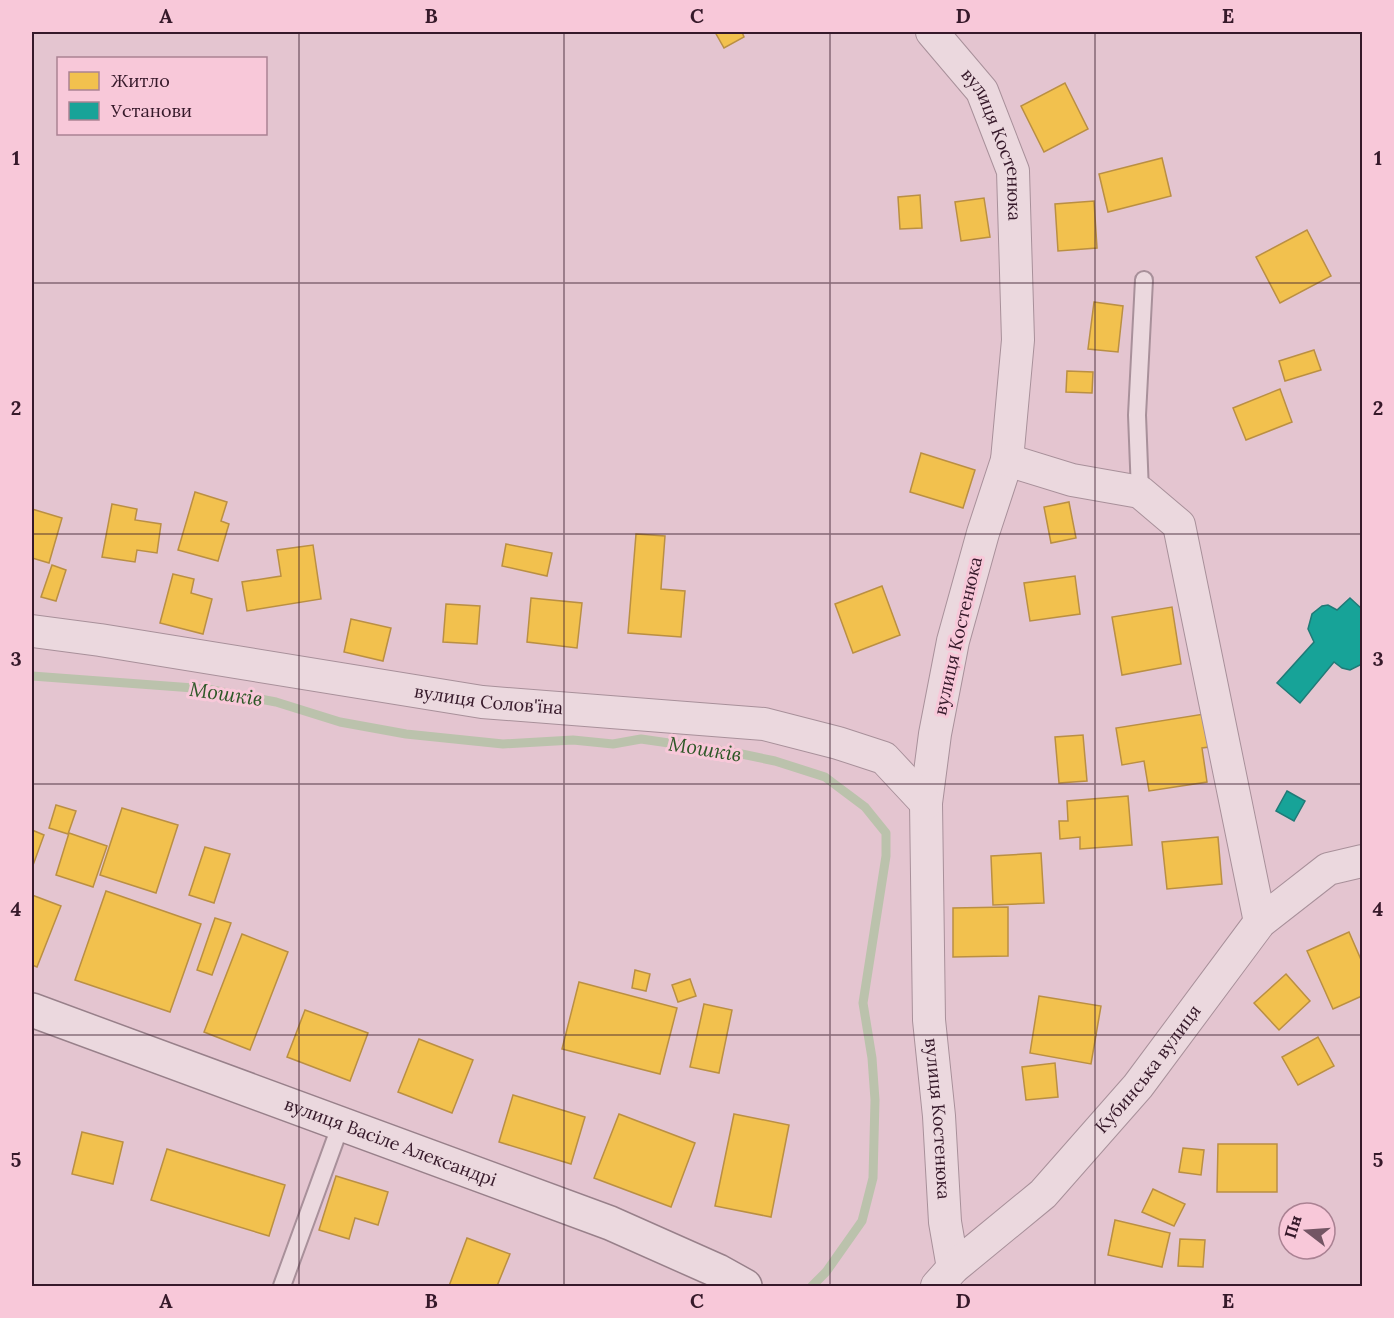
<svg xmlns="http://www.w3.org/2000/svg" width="1394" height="1318" font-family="Lora,serif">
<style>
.homes{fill:#f2c14e;stroke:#ba8f43;stroke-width:1.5}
.public{fill:#17a398;stroke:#207a77;stroke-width:1.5}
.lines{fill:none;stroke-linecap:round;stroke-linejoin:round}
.stream{stroke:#bbc2ac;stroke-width:9}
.service-casing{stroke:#a8909a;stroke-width:20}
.minor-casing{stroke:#a8909a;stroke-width:34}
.secondary-casing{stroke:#98808a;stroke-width:36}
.service{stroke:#ebd8de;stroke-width:16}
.minor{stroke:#ebd8de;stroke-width:32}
.secondary{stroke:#ebd8de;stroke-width:33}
.grid{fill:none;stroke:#36192a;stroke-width:1.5;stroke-opacity:0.55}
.labels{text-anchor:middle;stroke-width:6;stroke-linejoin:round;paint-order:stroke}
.street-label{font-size:18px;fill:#36192a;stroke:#f8c8d9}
.water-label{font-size:20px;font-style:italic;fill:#2d5726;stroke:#f8c8d9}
.neatline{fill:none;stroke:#36192a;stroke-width:2}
.grid-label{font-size:20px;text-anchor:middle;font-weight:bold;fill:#36192a}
</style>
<rect width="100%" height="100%" fill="#e4c5d0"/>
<!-- homes -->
<g class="homes">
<path d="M 715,32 L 742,32 L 744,37 L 724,48 Z"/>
<path d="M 1065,83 L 1088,129 L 1044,152 L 1021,106 Z"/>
<path d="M 1162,158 L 1171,196 L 1108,212 L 1099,174 Z"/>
<path d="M 920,195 L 922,228 L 900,229 L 898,197 Z"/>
<path d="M 984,198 L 990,237 L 961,241 L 955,202 Z"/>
<path d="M 1094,201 L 1097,248 L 1058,251 L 1055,204 Z"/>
<path d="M 1307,230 L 1331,276 L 1280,303 L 1256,257 Z"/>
<path d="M 1094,302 L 1123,306 L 1118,352 L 1088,349 Z"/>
<path d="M 1314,350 L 1321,370 L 1285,381 L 1279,361 Z"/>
<path d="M 1067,371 L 1093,372 L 1092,393 L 1066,392 Z"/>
<path d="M 1280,389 L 1292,422 L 1246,440 L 1233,408 Z"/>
<path d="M 921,453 L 975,470 L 963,508 L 910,492 Z"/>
<path d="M 195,492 L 227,502 L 221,521 L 229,524 L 218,561 L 178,550 Z"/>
<path d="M 1069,502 L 1076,538 L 1051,543 L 1044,507 Z"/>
<path d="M 112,504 L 137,509 L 135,520 L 161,524 L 157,553 L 137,550 L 135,562 L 102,557 Z"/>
<path d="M 32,509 L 62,518 L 49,563 L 32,558 Z"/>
<path d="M 636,534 L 665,536 L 661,589 L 685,591 L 681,637 L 628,633 Z"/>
<path d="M 506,544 L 552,553 L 547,576 L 502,566 Z"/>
<path d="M 313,545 L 321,599 L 247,611 L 242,582 L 281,576 L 277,550 Z"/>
<path d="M 52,565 L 66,570 L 56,601 L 41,597 Z"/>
<path d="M 173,574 L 194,579 L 191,593 L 212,599 L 203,634 L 160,623 Z"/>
<path d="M 1075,576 L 1080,614 L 1030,621 L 1024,583 Z"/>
<path d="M 882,586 L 900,635 L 853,653 L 835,604 Z"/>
<path d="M 531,598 L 582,603 L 577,648 L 527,642 Z"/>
<path d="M 446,604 L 480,606 L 477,644 L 443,642 Z"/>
<path d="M 1172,607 L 1181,664 L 1122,675 L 1112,617 Z"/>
<path d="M 351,619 L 391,628 L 383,661 L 344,652 Z"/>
<path d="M 1204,714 L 1209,747 L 1202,748 L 1207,782 L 1149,791 L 1144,761 L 1122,765 L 1116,728 Z"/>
<path d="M 1083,735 L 1087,781 L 1059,783 L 1055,737 Z"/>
<path d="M 1128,796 L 1132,845 L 1080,849 L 1080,837 L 1060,839 L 1059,821 L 1068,821 L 1067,801 Z"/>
<path d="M 56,805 L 76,811 L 68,834 L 49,828 Z"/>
<path d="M 122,808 L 178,825 L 156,893 L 100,875 Z"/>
<path d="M 32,830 L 44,835 L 32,868 Z"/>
<path d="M 69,833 L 107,846 L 93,887 L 56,875 Z"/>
<path d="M 1218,837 L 1222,884 L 1167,889 L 1162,842 Z"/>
<path d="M 205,847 L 230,854 L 214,903 L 189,895 Z"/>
<path d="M 1041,853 L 1044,903 L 993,905 L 991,856 Z"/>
<path d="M 106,891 L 201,924 L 170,1012 L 75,980 Z"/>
<path d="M 32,895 L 61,906 L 37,967 L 32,965 Z"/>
<path d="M 1008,907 L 1008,956 L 953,957 L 953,908 Z"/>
<path d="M 215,918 L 231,923 L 212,975 L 197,970 Z"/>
<path d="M 1349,932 L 1362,962 L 1362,996 L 1333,1009 L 1307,951 Z"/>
<path d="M 242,934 L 288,952 L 250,1050 L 204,1032 Z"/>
<path d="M 635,970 L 650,974 L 646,991 L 632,988 Z"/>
<path d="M 1286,974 L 1310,1001 L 1279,1030 L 1254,1003 Z"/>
<path d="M 690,979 L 696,996 L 678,1002 L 672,985 Z"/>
<path d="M 579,982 L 677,1008 L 660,1074 L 562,1049 Z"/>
<path d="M 1039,996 L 1101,1006 L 1091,1064 L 1030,1053 Z"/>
<path d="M 704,1004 L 732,1010 L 719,1073 L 690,1067 Z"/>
<path d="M 305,1010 L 368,1033 L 350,1081 L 287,1057 Z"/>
<path d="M 1318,1037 L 1334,1066 L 1298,1085 L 1282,1057 Z"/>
<path d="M 419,1039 L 473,1060 L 452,1113 L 398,1092 Z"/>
<path d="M 1055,1063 L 1058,1097 L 1026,1100 L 1022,1067 Z"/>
<path d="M 513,1095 L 585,1117 L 571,1164 L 499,1142 Z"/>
<path d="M 619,1114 L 695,1143 L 671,1207 L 594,1178 Z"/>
<path d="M 734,1114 L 789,1125 L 771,1217 L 715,1206 Z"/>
<path d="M 82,1132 L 123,1142 L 113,1184 L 72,1174 Z"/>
<path d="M 1218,1144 L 1277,1144 L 1277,1192 L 1217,1192 Z"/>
<path d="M 1183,1148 L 1204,1150 L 1201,1175 L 1179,1172 Z"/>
<path d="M 167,1149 L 285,1185 L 269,1236 L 151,1200 Z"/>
<path d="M 336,1176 L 388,1192 L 378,1225 L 355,1218 L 349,1239 L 319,1230 Z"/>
<path d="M 1153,1189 L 1185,1204 L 1174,1226 L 1142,1212 Z"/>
<path d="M 1115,1220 L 1170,1233 L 1162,1267 L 1108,1255 Z"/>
<path d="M 467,1238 L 510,1254 L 497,1286 L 449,1286 Z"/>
<path d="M 1180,1239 L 1205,1240 L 1203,1267 L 1178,1266 Z"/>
</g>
<!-- public -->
<g class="public">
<path d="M 1350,598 L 1362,609 L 1362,664 L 1350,670 L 1342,668 L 1334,662 L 1300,703 L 1277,683 L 1314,642 L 1308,629 L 1312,614 L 1322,606 L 1328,605 L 1337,610 Z"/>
<path d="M 1287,791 L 1305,801 L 1294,821 L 1276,811 Z"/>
</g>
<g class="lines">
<!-- stream -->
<path class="stream" d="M 32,676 L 207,689 L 276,702 L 340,722 L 406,734 L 503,744 L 573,740 L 613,744 L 641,739 L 732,752 L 775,761 L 825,777 L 865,807 L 886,833 L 886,856 L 863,1003 L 872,1058 L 875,1100 L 873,1178 L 862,1221 L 826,1272 L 812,1286"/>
<defs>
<g id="service">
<path d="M 1140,492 L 1137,415 L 1144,280"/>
<path d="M 282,1286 L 341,1124"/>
</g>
<g id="minor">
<path id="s1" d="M 932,32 L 982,91 L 1013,171 L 1018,340 L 1007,460 L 983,533 L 953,641 L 935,734 L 926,803 L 929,1020 L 939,1116 L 945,1222 L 953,1268"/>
<path d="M 1007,460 L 1072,480 L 1140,492 L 1179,525 L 1260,922"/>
<path id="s2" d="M 32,631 L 100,640 L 482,702 L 764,724 L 838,743 L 884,758 L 926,803"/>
<path id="s3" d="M 937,1286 L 953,1268 L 1043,1194 L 1138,1086 L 1260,922 L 1328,869 L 1362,861"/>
</g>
<g id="secondary">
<path id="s4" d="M 32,1010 L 610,1223 L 718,1271 L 745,1286"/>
</g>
</defs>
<!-- service casing -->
<use href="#service" class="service-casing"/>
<!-- minor casing -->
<use href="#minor" class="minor-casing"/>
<!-- secondary casing -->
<use href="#secondary" class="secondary-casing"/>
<!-- service -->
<use href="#service" class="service"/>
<!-- minor -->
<use href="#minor" class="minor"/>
<!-- secondary -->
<use href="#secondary" class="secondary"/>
</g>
<!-- grid -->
<path class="grid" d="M 299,32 L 299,1286M 564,32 L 564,1286M 830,32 L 830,1286M 1095,32 L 1095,1286M 32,283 L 1362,283M 32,534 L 1362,534M 32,784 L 1362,784M 32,1035 L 1362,1035"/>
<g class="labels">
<!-- street labels -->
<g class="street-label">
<text dy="6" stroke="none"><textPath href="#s1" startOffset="132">вулиця Костенюка</textPath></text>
<text transform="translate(958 636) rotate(-77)" y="6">вулиця Костенюка</text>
<text dy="6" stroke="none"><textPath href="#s2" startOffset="462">вулиця Солов'їна</textPath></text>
<text dy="6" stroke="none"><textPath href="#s3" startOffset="304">Кубинська вулиця</textPath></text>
<text dy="6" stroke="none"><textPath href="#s1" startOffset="1122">вулиця Костенюка</textPath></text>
<text dy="6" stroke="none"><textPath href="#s4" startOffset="382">вулиця Васіле Александрі</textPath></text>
</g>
<!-- water labels -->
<g class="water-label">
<text transform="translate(226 694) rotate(8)" y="7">Мошків</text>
<text transform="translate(705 749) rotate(9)" y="7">Мошків</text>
</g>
</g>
<!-- border -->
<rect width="1394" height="1318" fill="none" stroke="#f8c8d9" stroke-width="66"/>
<!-- legend -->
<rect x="57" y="57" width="210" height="78" fill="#f8c8d9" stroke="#aa8293" stroke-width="1.5"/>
<rect x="69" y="72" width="30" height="18" fill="#f2c14e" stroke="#aa8293" stroke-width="1.5"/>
<text x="111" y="87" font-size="18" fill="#36192a">Житло</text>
<rect x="69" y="102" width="30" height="18" fill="#17a398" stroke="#aa8293" stroke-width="1.5"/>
<text x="111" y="117" font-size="18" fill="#36192a">Установи</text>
<!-- north arrow -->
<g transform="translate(1307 1231) rotate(287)"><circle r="28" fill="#f8c8d9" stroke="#aa8293" stroke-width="1.5"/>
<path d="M0-4.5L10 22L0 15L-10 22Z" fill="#735564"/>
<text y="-9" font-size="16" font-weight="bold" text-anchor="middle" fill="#36192a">Пн</text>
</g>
<rect x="33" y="33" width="1328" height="1252" class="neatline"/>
<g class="grid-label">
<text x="166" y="23">A</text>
<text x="431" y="23">B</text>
<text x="697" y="23">C</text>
<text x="963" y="23">D</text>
<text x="1228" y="23">E</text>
<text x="16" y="165">1</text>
<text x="1378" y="165">1</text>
<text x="16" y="415">2</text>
<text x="1378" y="415">2</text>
<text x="16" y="666">3</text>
<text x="1378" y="666">3</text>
<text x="16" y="916">4</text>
<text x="1378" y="916">4</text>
<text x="16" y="1167">5</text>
<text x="1378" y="1167">5</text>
<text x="166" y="1308">A</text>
<text x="431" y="1308">B</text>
<text x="697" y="1308">C</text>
<text x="963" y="1308">D</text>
<text x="1228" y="1308">E</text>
</g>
</svg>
